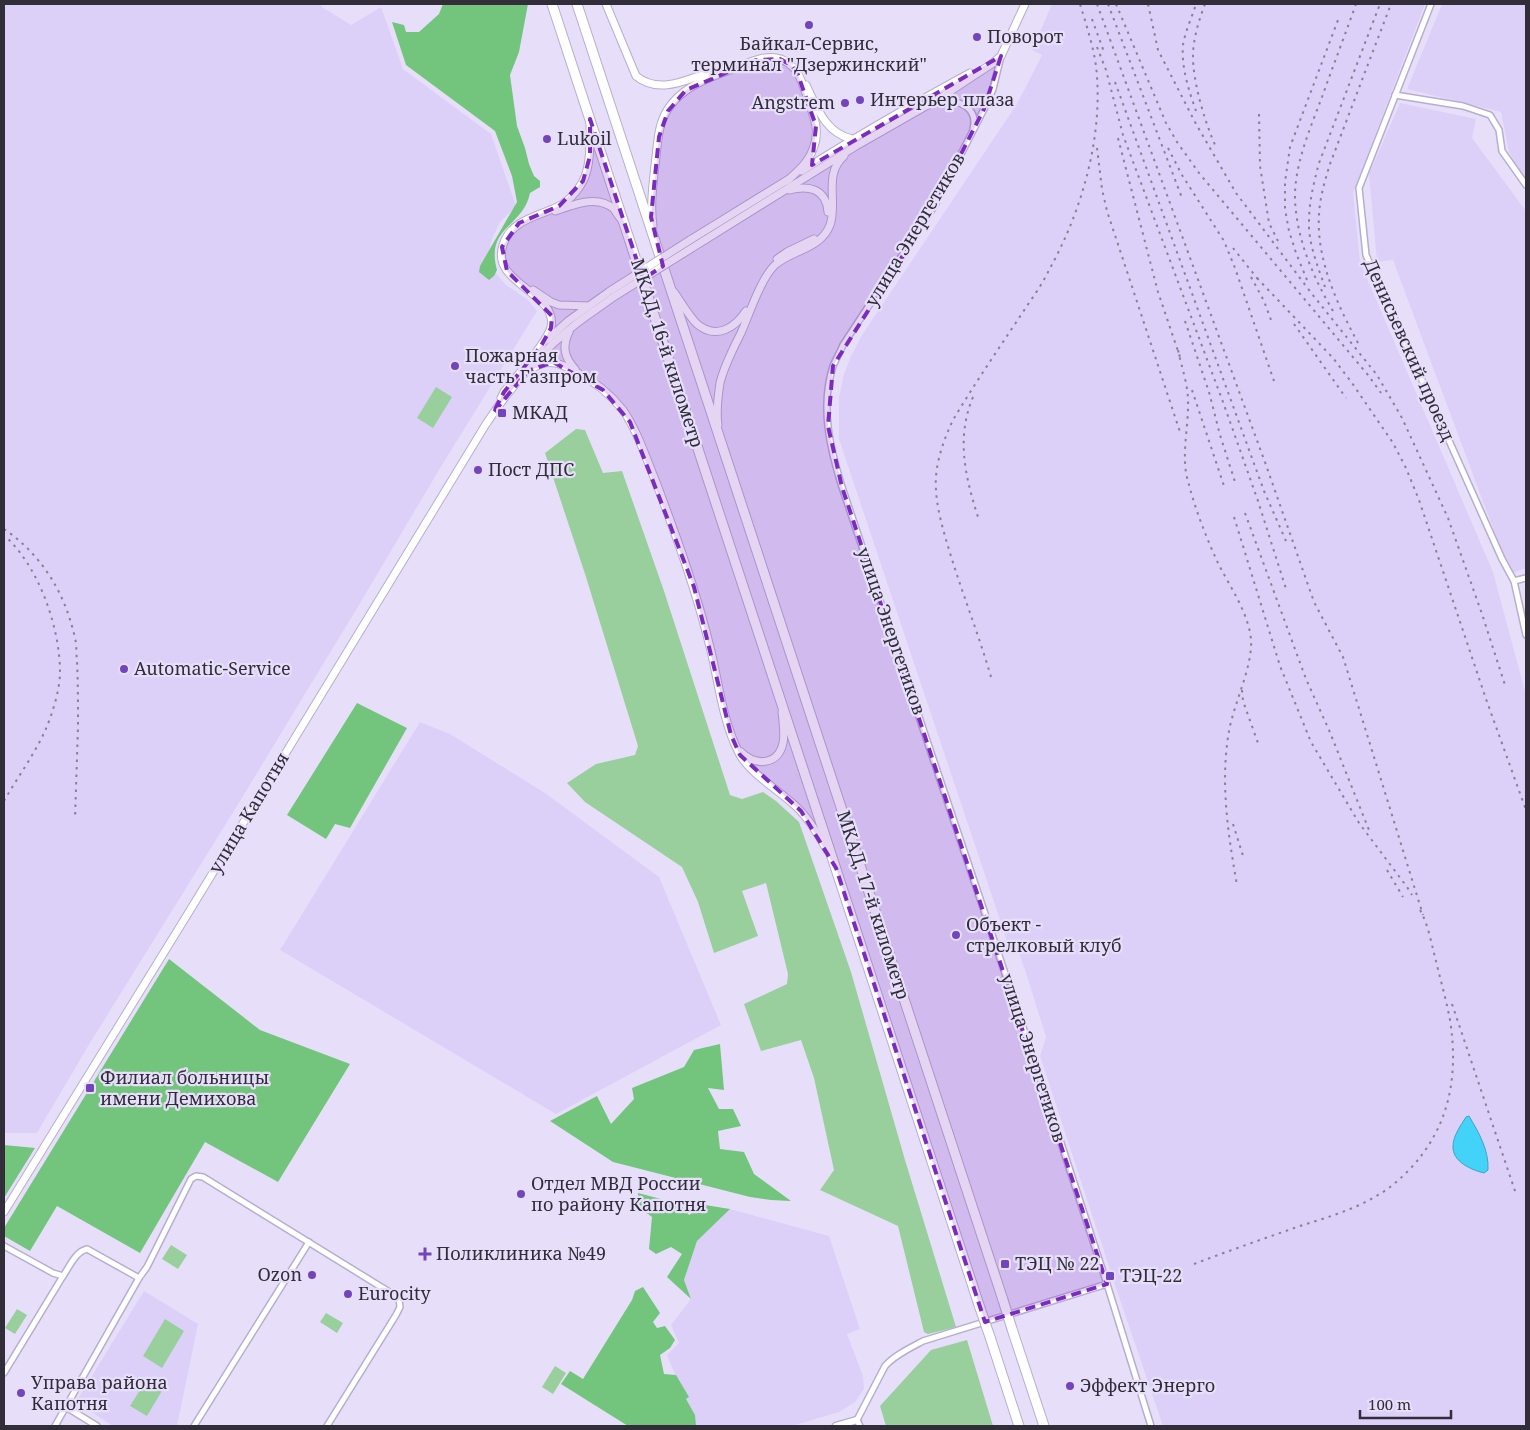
<svg xmlns="http://www.w3.org/2000/svg" width="1530" height="1430" font-family="'Noto Serif',serif">
<style>
.built{fill:#dcd0f9}
.green{fill:#98cf9d}
.forest{fill:#73c57d}
.water{fill:#43d3f9;stroke:#3ea2c0}
.lines{fill:none;stroke-linecap:round;stroke-linejoin:round}
.minor-casing{stroke:#b7aecf;stroke-width:8}
.tertiary-casing{stroke:#b7aecf;stroke-width:9}
.secondary-casing{stroke:#b7aecf;stroke-width:9}
.trunk-casing{stroke:#b7aecf;stroke-width:11}
.minor{stroke:#fff;stroke-width:5}
.tertiary{stroke:#fff;stroke-width:6}
.secondary{stroke:#fff;stroke-width:7}
.trunk{stroke:#fff;stroke-width:9}
.rail{stroke:#878194;stroke-width:2;stroke-dasharray:2.5 5;stroke-linecap:butt}
.secondary-bridge-casing{stroke:#b7aecf;stroke-width:9;stroke-linecap:butt}
.trunk-bridge-casing{stroke:#b7aecf;stroke-width:11;stroke-linecap:butt}
.secondary-bridge{stroke:#fff;stroke-width:7}
.trunk-bridge{stroke:#fff;stroke-width:9}
.marked{fill:#7b2cbf;fill-opacity:0.2;stroke:#7b2cbf;stroke-width:4;stroke-dasharray:10 6;stroke-linejoin:round}
.poi-dot{fill:#7345bd;stroke:#e7dffa;stroke-width:2}
.labels{text-anchor:middle;stroke-width:4.5;stroke-linejoin:round;paint-order:stroke}
.poi-label{font-size:18px;fill:#312e3a;stroke:#e7dffa;text-anchor:start}
.street-label{font-size:18px;fill:#312e3a;stroke:#e7dffa}
</style>
<rect width="100%" height="100%" fill="#e7dffa"/>
<!-- built -->
<g class="built">
<path d="M 4,4 L 320,4 L 322,7 L 351,25 L 381,7 L 403,69 L 491,134 L 516,206 L 500,222 L 492,239 L 488,257 L 495,272 L 506,285 L 527,299 L 537,311 L 439,470 L 356,610 L 237,806 L 90,1043 L 37,1133 L 4,1133 Z"/>
<path d="M 1052,4 L 1425,4 L 1353,193 L 1360,262 L 1493,572 L 1526,695 L 1526,1426 L 1163,1426 L 1114,1282 L 1040,1056 L 1046,1037 L 1025,970 L 1017,948 L 1010,950 L 839,439 L 839,397 L 844,374 L 851,356 L 862,335 L 1017,104 L 1042,55 L 1032,50 Z"/>
<path d="M 1442,4 L 1526,4 L 1526,183 L 1509,152 L 1501,112 L 1407,89 Z"/>
<path d="M 1400,103 L 1476,119 L 1472,138 L 1526,211 L 1526,568 L 1510,574 L 1393,260 L 1377,262 L 1369,174 Z"/>
<path d="M 420,722 L 450,734 L 545,793 L 659,877 L 721,1025 L 556,1114 L 280,950 Z"/>
<path d="M 730,1209 L 829,1236 L 860,1329 L 847,1334 L 863,1376 L 864,1389 L 855,1402 L 839,1412 L 792,1426 L 693,1426 L 685,1399 L 667,1355 L 679,1343 L 671,1325 L 691,1299 L 684,1280 L 697,1241 Z"/>
<path d="M 144,1291 L 198,1324 L 177,1426 L 113,1426 L 76,1402 Z"/>
</g>
<!-- green -->
<g class="green">
<path d="M 436,387 L 452,397 L 433,428 L 417,418 Z"/>
<path d="M 576,429 L 585,430 L 603,473 L 622,471 L 664,591 L 730,795 L 742,799 L 763,792 L 776,801 L 799,822 L 851,972 L 905,1160 L 956,1327 L 928,1334 L 924,1332 L 898,1226 L 820,1190 L 834,1170 L 814,1078 L 801,1040 L 761,1051 L 744,1004 L 787,984 L 788,974 L 766,883 L 742,891 L 758,936 L 714,953 L 698,902 L 682,867 L 585,802 L 567,783 L 596,764 L 635,755 L 638,746 L 586,577 L 545,453 Z"/>
<path d="M 171,1245 L 187,1255 L 178,1269 L 162,1259 Z"/>
<path d="M 17,1309 L 27,1315 L 15,1334 L 5,1328 Z"/>
<path d="M 326,1313 L 343,1323 L 337,1333 L 320,1322 Z"/>
<path d="M 165,1319 L 184,1331 L 162,1368 L 143,1356 Z"/>
<path d="M 967,1340 L 993,1426 L 886,1426 L 880,1406 L 931,1350 Z"/>
<path d="M 555,1366 L 566,1373 L 553,1394 L 542,1387 Z"/>
<path d="M 147,1379 L 163,1389 L 147,1416 L 130,1406 Z"/>
</g>
<!-- forest -->
<g class="forest">
<path d="M 443,4 L 528,4 L 519,52 L 510,75 L 517,126 L 525,148 L 529,164 L 534,176 L 540,181 L 540,187 L 530,193 C 523,228 485,226 497,270 L 494,276 L 489,280 L 479,272 L 480,266 L 517,202 L 512,176 L 495,131 L 406,65 L 392,22 L 404,25 L 406,32 L 419,32 L 439,14 Z"/>
<path d="M 357,703 L 407,728 L 350,828 L 335,824 L 326,839 L 287,815 Z"/>
<path d="M 169,959 L 260,1030 L 350,1064 L 278,1182 L 205,1142 L 140,1253 L 57,1206 L 30,1251 L 4,1236 L 4,1228 Z"/>
<path d="M 720,1044 L 724,1090 L 708,1088 L 719,1109 L 733,1109 L 741,1126 L 718,1131 L 720,1149 L 744,1152 L 754,1174 L 791,1201 L 771,1200 L 750,1197 L 613,1162 L 550,1121 L 597,1096 L 611,1124 L 634,1099 L 632,1088 L 684,1067 L 694,1050 Z"/>
<path d="M 4,1145 L 35,1148 L 4,1198 Z"/>
<path d="M 638,1193 L 680,1204 L 689,1215 L 705,1205 L 730,1209 L 697,1241 L 684,1280 L 691,1299 L 667,1277 L 682,1254 L 671,1247 L 656,1254 L 649,1249 L 652,1217 L 639,1207 Z"/>
<path d="M 643,1287 L 660,1313 L 653,1322 L 657,1328 L 665,1326 L 675,1340 L 670,1348 L 660,1355 L 664,1374 L 676,1375 L 689,1397 L 686,1399 L 695,1415 L 696,1426 L 628,1426 L 561,1384 L 570,1371 L 583,1379 L 632,1300 L 635,1291 Z"/>
</g>
<!-- water -->
<path class="water" d="M 1469,1116 C 1479,1133 1489,1150 1488,1170 L 1484,1173 C 1472,1170 1452,1162 1453,1146 C 1453,1136 1461,1125 1466,1117 Z"/>
<g class="lines">
<defs>
<g id="minor">
<path d="M 1431,4 L 1359,188 L 1366,255 L 1502,559 L 1514,581 L 1526,635"/>
<path d="M 1001,56 L 993,89 L 984,109 L 935,205 L 843,345 C 840,352 836,359 833,366 C 820,407 830,449 842,487 L 1031,1051 L 1107,1284 L 1151,1426"/>
<path d="M 1395,95 L 1463,106 L 1490,115 L 1499,130 L 1502,151 L 1526,185"/>
<path d="M 936,102 C 954,98 979,105 973,129"/>
<path d="M 1514,581 L 1526,578"/>
<path d="M 4,1246 L 53,1273 L 63,1276 C 70,1266 75,1252 87,1249 L 139,1278 L 147,1267 L 191,1179 L 196,1176 L 203,1177 L 399,1298 L 400,1307 L 396,1315 L 327,1426"/>
<path d="M 4,1373 L 63,1276"/>
<path d="M 66,1407 L 97,1426"/>
<path d="M 55,1426 L 139,1278"/>
<path d="M 194,1426 L 309,1242"/>
<path d="M 860,1426 L 857,1420 L 885,1366 C 895,1355 910,1348 923,1341 L 1107,1284"/>
</g>
<path id="tertiary" d="M 836,1426 L 857,1420"/>
<g id="secondary">
<path d="M 606,4 L 636,76 C 658,94 684,81 707,73"/>
<path d="M 806,85 C 817,107 825,133 852,139"/>
<path d="M 802,171 C 857,136 913,104 970,73"/>
<path d="M 789,190 C 808,185 826,188 828,212"/>
<path d="M 555,211 C 573,205 597,194 614,209 C 616,212 618,216 621,219"/>
<path d="M 653,226 C 650,205 653,185 655,165 C 657,152 657,137 661,124 C 671,91 704,79 733,69 C 747,63 765,54 781,59 C 786,61 792,66 796,70 C 801,77 815,118 816,127 C 817,135 816,142 813,149 C 808,163 797,172 787,181"/>
<path d="M 690,240 L 789,179"/>
<path d="M 692,248 L 856,146 L 940,98 L 993,63 L 1001,56 L 1025,4"/>
<path d="M 777,259 L 787,252 L 814,239"/>
<path d="M 533,290 L 551,302 L 559,305 L 589,306"/>
<path d="M 674,292 C 681,302 688,315 697,324 C 716,340 735,328 746,311"/>
<path d="M 569,332 C 562,346 564,357 575,369"/>
<path d="M 547,340 L 568,321 L 610,291"/>
<path d="M 535,367 C 550,358 562,364 576,372 C 594,381 611,395 623,410 C 638,432 646,458 656,482 C 677,538 697,593 711,651 C 719,685 723,722 739,753 C 747,770 776,789 791,802 C 807,815 817,833 827,850"/>
<path d="M 501,398 L 504,392 C 515,378 548,342 551,327 C 558,292 490,284 503,245 C 511,220 536,217 557,207 C 571,201 584,184 587,170 C 591,155 590,139 590,124"/>
<path d="M 718,425 C 716,412 718,396 720,383 C 724,366 733,349 741,333 C 749,315 761,278 775,265 C 792,250 821,249 830,225 C 838,203 823,174 844,156"/>
<path d="M 741,752 C 755,766 778,766 783,743 C 785,734 783,722 782,712"/>
<path d="M 4,1212 L 192,907 L 486,424 C 509,389 539,354 571,328 C 584,317 599,308 612,298"/>
</g>
<g id="trunk">
<path d="M 552,4 L 980,1308"/>
<path d="M 577,4 L 1003,1300"/>
<path d="M 1012,1329 L 1044,1426"/>
<path d="M 990,1337 L 1019,1426"/>
</g>
</defs>
<!-- minor casing -->
<use href="#minor" class="minor-casing"/>
<!-- tertiary casing -->
<use href="#tertiary" class="tertiary-casing"/>
<!-- secondary casing -->
<use href="#secondary" class="secondary-casing"/>
<!-- trunk casing -->
<use href="#trunk" class="trunk-casing"/>
<!-- minor -->
<use href="#minor" class="minor"/>
<!-- tertiary -->
<use href="#tertiary" class="tertiary"/>
<!-- secondary -->
<use href="#secondary" class="secondary"/>
<!-- trunk -->
<use href="#trunk" class="trunk"/>
<!-- rail -->
<g class="rail">
<path d="M 1097,4 L 1266,465 L 1314,602 L 1343,657 L 1423,915"/>
<path d="M 1108,4 L 1182,198"/>
<path d="M 1116,4 L 1166,123 L 1177,142 L 1199,173 L 1368,375 L 1381,393"/>
<path d="M 1148,4 L 1158,50 L 1196,124 L 1236,193 L 1312,294 L 1377,375 L 1402,418 L 1448,518 L 1482,614 L 1505,685"/>
<path d="M 1205,4 C 1199,20 1194,36 1193,53 C 1192,80 1205,123 1216,147"/>
<path d="M 1092,19 L 1104,52"/>
<path d="M 1097,47 L 1106,70 L 1123,135 L 1223,402 L 1258,501 L 1287,592"/>
<path d="M 1115,82 L 1264,491 L 1286,541"/>
<path d="M 1196,111 C 1189,91 1181,67 1183,45 C 1185,32 1192,17 1196,4"/>
<path d="M 1259,114 L 1260,166 L 1269,223 L 1278,241"/>
<path d="M 1118,138 L 1158,292 L 1180,357"/>
<path d="M 1097,148 L 1102,189 L 1107,211 L 1181,435"/>
<path d="M 1168,148 L 1182,175 L 1224,241 L 1235,268 L 1275,384"/>
<path d="M 1233,248 L 1261,283"/>
<path d="M 1251,277 L 1264,301 L 1271,320"/>
<path d="M 1257,278 L 1333,358 L 1352,383 L 1393,443 L 1406,468 L 1419,500 L 1486,699 L 1526,810"/>
<path d="M 1307,280 L 1296,253 L 1289,231 L 1285,209 L 1285,182 L 1290,147 L 1338,20"/>
<path d="M 1325,287 C 1318,267 1308,243 1309,221 C 1309,202 1314,182 1319,163 L 1380,4"/>
<path d="M 1333,311 C 1313,277 1297,240 1295,200 C 1294,165 1310,129 1322,97 C 1333,66 1345,35 1356,4"/>
<path d="M 1185,321 L 1209,392 L 1220,435 L 1236,485"/>
<path d="M 1294,324 L 1346,398"/>
<path d="M 1358,343 C 1337,304 1316,259 1319,214 C 1320,197 1325,180 1330,164 L 1391,4"/>
<path d="M 1178,350 C 1182,369 1189,387 1188,406 C 1188,429 1181,459 1188,481 C 1195,509 1206,537 1218,563 C 1230,587 1248,612 1251,639 C 1253,666 1234,703 1229,731 C 1220,782 1228,834 1237,885"/>
<path d="M 1192,390 L 1225,489"/>
<path d="M 973,397 C 956,438 965,476 978,517"/>
<path d="M 1245,513 L 1306,679 L 1329,730 L 1369,830"/>
<path d="M 1234,517 L 1280,666 L 1311,742 L 1359,823 L 1407,887 L 1412,895"/>
<path d="M 4,529 C 42,555 65,593 75,638 C 77,646 76,654 77,661 C 78,683 78,705 78,727 C 77,757 76,788 75,819"/>
<path d="M 991,677 C 978,632 960,588 947,543 C 942,526 937,508 936,490 C 934,467 943,441 953,420 C 975,383 999,348 1023,312 C 1032,298 1042,285 1049,270 C 1082,211 1104,135 1096,66 C 1093,45 1086,24 1080,4"/>
<path d="M 1242,690 L 1243,701 L 1258,743"/>
<path d="M 4,801 C 17,778 34,755 45,731 C 52,715 60,690 60,672 C 60,629 40,570 8,539"/>
<path d="M 1233,824 L 1244,859"/>
<path d="M 1387,870 L 1403,897"/>
<path d="M 1452,1004 L 1516,1194"/>
<path d="M 1194,1264 C 1228,1251 1263,1239 1297,1227 C 1325,1218 1354,1210 1378,1195 C 1389,1189 1399,1180 1408,1171 C 1449,1129 1459,1077 1450,1020 C 1446,999 1440,978 1435,957 C 1431,942 1428,924 1420,910"/>
</g>
<defs>
<g id="secondary-bridge">
<path d="M 610,291 L 690,240"/>
<path d="M 612,298 L 692,248"/>
</g>
<g id="trunk-bridge">
<path d="M 1003,1300 L 1012,1329"/>
<path d="M 980,1308 L 990,1337"/>
</g>
</defs>
<!-- secondary-bridge casing -->
<use href="#secondary-bridge" class="secondary-bridge-casing"/>
<!-- trunk-bridge casing -->
<use href="#trunk-bridge" class="trunk-bridge-casing"/>
<!-- secondary-bridge -->
<use href="#secondary-bridge" class="secondary-bridge"/>
<!-- trunk-bridge -->
<use href="#trunk-bridge" class="trunk-bridge"/>
</g>
<!-- marked area -->
<path class="marked" d="M 1001,56 L 984,109 L 935,205 L 833,366 L 828,426 L 842,487 L 1107,1284 L 985,1322 L 836,868 L 801,811 L 740,755 L 731,735 L 694,587 L 630,422 L 603,390 L 553,362 L 528,371 L 493,413 L 504,392 L 541,346 L 551,328 L 552,316 L 507,271 L 502,247 L 519,223 L 559,206 L 583,181 L 590,156 L 590,119 L 643,279 L 663,266 L 651,217 L 659,137 L 668,111 L 686,90 L 756,60 L 780,59 L 791,65 L 797,72 L 816,126 L 812,165 Z"/>
<!-- markers -->
<g class="poi-dot">
<circle cx="809" cy="25" r="5"/>
<circle cx="977" cy="37" r="5"/>
<circle cx="860" cy="100" r="5"/>
<circle cx="845" cy="103" r="5"/>
<circle cx="547" cy="139" r="5"/>
<circle cx="455" cy="366" r="5"/>
<rect x="497" y="408" width="10" height="10" rx="2.5"/>
<circle cx="478" cy="470" r="5"/>
<circle cx="124" cy="669" r="5"/>
<circle cx="956" cy="935" r="5"/>
<rect x="85" y="1083" width="10" height="10" rx="2.5"/>
<circle cx="521" cy="1194" r="5"/>
<path d="M422.5 1246.5h5v5h5v5h-5v5h-5v-5h-5v-5h5z"/>
<rect x="1000" y="1259" width="10" height="10" rx="2.5"/>
<circle cx="312" cy="1275" r="5"/>
<rect x="1105" y="1271" width="10" height="10" rx="2.5"/>
<circle cx="348" cy="1294" r="5"/>
<circle cx="1070" cy="1386" r="5"/>
<circle cx="21" cy="1393" r="5"/>
</g>
<g class="labels">
<!-- poi labels -->
<g class="poi-label">
<text x="987" y="43">Поворот</text>
<text x="809" y="50" text-anchor="middle">Байкал-Сервис,<tspan x="809" dy="21">терминал "Дзержинский"</tspan></text>
<text x="870" y="106">Интерьер плаза</text>
<text x="835" y="109" text-anchor="end">Angstrem</text>
<text x="557" y="145">Lukoil</text>
<text x="465" y="362">Пожарная<tspan x="465" dy="21">часть Газпром</tspan></text>
<text x="512" y="419">МКАД</text>
<text x="488" y="476">Пост ДПС</text>
<text x="134" y="675">Automatic-Service</text>
<text x="966" y="931">Объект -<tspan x="966" dy="21">стрелковый клуб</tspan></text>
<text x="100" y="1084">Филиал больницы<tspan x="100" dy="21">имени Демихова</tspan></text>
<text x="531" y="1190">Отдел МВД России<tspan x="531" dy="21">по району Капотня</tspan></text>
<text x="436" y="1260">Поликлиника №49</text>
<text x="1015" y="1270">ТЭЦ № 22</text>
<text x="302" y="1281" text-anchor="end">Ozon</text>
<text x="1120" y="1282">ТЭЦ-22</text>
<text x="358" y="1300">Eurocity</text>
<text x="31" y="1389">Управа района<tspan x="31" dy="21">Капотня</tspan></text>
<text x="1080" y="1392">Эффект Энерго</text>
</g>
<!-- street labels -->
<g class="street-label">
<text transform="translate(915 230) rotate(-59)" y="6">улица Энергетиков</text>
<text transform="translate(1409 350) rotate(66)" y="6">Денисьевский проезд</text>
<text transform="translate(667 353) rotate(72)" y="6">МКАД, 16-й километр</text>
<text transform="translate(891 631) rotate(71)" y="6">улица Энергетиков</text>
<text transform="translate(249 813) rotate(-59)" y="6">улица Капотня</text>
<text transform="translate(873 905) rotate(72)" y="6">МКАД, 17-й километр</text>
<text transform="translate(1033 1058) rotate(72)" y="6">улица Энергетиков</text>
</g>
</g>
<!-- border -->
<rect width="1530" height="1430" fill="none" stroke="#312e3a" stroke-width="10"/>
<!-- scale -->
<path d="M1360 1410v8h91v-8" fill="none" stroke="#312e3a" stroke-width="2.5"/>
<text x="1368" y="1410" font-size="15" fill="#312e3a" stroke="#e7dffa" stroke-width="4" paint-order="stroke">100 m</text>
</svg>
